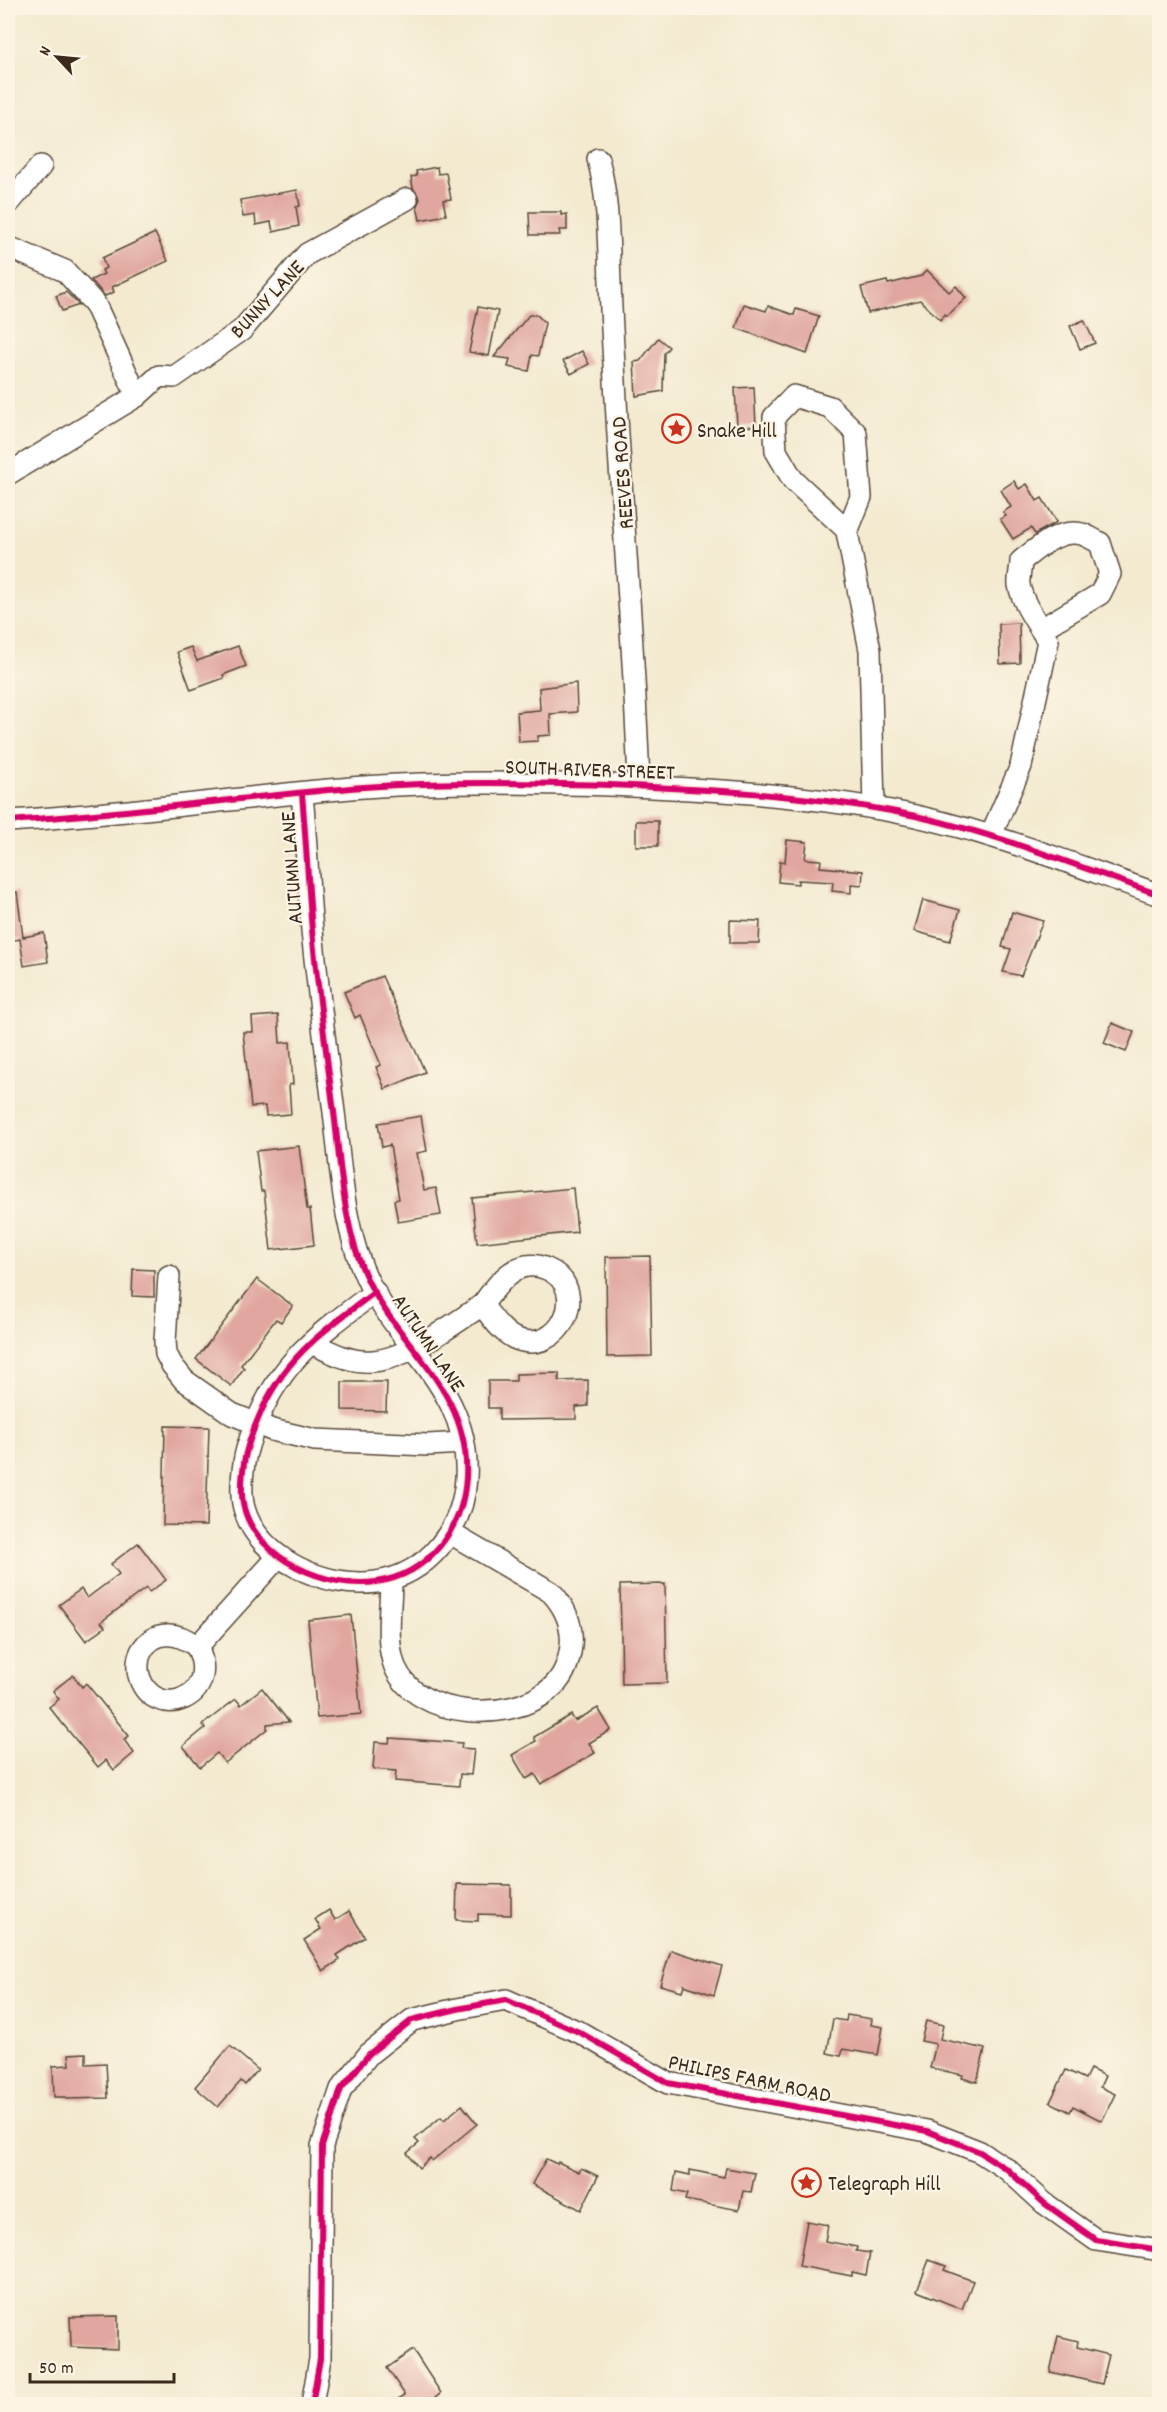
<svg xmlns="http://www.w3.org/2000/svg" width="1167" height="2412" font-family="Dekko,sans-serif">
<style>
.building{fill:#e0a69f}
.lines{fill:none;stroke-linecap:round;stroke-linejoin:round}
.minor-casing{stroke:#574739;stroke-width:24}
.minor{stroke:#fff;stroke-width:21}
.cycleway-casing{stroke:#fcf5e5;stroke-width:10}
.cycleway{stroke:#d6006c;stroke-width:6}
.labels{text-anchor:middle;stroke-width:4.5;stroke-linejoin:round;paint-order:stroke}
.street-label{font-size:22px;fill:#3b2a1e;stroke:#fcf5e5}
.poi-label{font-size:22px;fill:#3b2a1e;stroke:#fcf5e5;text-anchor:start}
</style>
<rect width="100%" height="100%" fill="#fcf5e5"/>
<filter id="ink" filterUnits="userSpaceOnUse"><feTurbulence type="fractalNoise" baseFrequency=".0167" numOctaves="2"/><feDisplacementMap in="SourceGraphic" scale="12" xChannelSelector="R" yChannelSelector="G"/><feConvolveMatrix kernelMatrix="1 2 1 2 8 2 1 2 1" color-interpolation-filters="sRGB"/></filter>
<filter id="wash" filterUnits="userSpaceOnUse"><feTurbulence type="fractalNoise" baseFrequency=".008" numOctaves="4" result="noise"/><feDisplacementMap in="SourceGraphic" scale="24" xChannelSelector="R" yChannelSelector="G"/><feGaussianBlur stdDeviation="1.35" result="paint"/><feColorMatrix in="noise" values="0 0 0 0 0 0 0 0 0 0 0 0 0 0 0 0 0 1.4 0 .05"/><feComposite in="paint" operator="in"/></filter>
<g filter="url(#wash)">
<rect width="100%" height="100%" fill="#f3ead0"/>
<g id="blocks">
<!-- building -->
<g class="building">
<path d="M 437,167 L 438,174 L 446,173 L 451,199 L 443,200 L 446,215 L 420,220 L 417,206 L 420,199 L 413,188 L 411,177 L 417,176 L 416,171 Z"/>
<path d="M 297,190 L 300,206 L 296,207 L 299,226 L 273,232 L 271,222 L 256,225 L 255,215 L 243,217 L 240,200 Z"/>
<path d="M 529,212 L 561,212 L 561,215 L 567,214 L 567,230 L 559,230 L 560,235 L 530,235 Z"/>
<path d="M 155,233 L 168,261 L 112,287 L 114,292 L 105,296 L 91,280 L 104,274 L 102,270 L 106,268 L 102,258 Z"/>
<path d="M 927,270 L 949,292 L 956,286 L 966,298 L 947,316 L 945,314 L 940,320 L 920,300 L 868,313 L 861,287 L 887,281 L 888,284 L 921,276 Z"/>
<path d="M 66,292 L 79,305 L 62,311 L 56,296 Z"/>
<path d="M 744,304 L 766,311 L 768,306 L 794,315 L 796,309 L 819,316 L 807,354 L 736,328 Z"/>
<path d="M 478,307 L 498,311 L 489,356 L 469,352 Z"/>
<path d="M 529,315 L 537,315 L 545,323 L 538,356 L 532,355 L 529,371 L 508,367 L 510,359 L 494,357 Z"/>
<path d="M 1084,320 L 1095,343 L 1080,349 L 1070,326 Z"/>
<path d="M 658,338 L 669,347 L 664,353 L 663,391 L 636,396 L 634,362 L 640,361 Z"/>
<path d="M 582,351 L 589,364 L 571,374 L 563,361 Z"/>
<path d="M 754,387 L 756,426 L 737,427 L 735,388 Z"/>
<path d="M 1014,481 L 1019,489 L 1027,484 L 1037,501 L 1042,498 L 1057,522 L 1035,534 L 1031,528 L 1013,539 L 1000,519 L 1006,516 L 1003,512 L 1011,507 L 1001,490 Z"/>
<path d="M 1019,623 L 1020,663 L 1000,664 L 999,624 Z"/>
<path d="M 238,646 L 246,666 L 223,675 L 224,678 L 191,690 L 177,652 L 191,647 L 197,661 Z"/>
<path d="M 576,683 L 577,712 L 550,714 L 551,735 L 538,736 L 538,741 L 519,742 L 517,712 L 540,710 L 539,688 Z"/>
<rect x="636" y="821" width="22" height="25"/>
<path d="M 787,840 L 807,842 L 805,859 L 821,860 L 820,867 L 863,871 L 862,885 L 851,884 L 851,893 L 832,891 L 833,882 L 798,880 L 798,884 L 778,882 L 780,861 L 785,862 Z"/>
<path d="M 17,892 L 23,937 L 44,933 L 48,962 L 24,966 L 20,939 L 8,941 L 8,893 Z"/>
<path d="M 923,900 L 960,910 L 950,941 L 914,931 Z"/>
<path d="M 1012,912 L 1043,921 L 1021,976 L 1003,972 L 1011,949 L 1002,947 Z"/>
<path d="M 730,920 L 760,921 L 759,943 L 730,943 Z"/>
<path d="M 382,976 L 425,1072 L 385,1089 L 376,1067 L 381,1065 L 360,1015 L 355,1018 L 344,992 Z"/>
<path d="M 278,1015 L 280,1043 L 290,1042 L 293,1084 L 289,1085 L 291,1114 L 266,1116 L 265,1106 L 251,1107 L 243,1032 L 253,1032 L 252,1017 Z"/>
<path d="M 1112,1023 L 1134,1032 L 1126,1052 L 1104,1043 Z"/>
<path d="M 421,1116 L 427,1151 L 417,1153 L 424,1190 L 436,1188 L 441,1215 L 398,1222 L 394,1200 L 399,1199 L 390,1145 L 382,1147 L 378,1123 Z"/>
<path d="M 299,1146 L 307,1209 L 310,1209 L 314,1245 L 271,1250 L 264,1191 L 261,1191 L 256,1151 Z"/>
<path d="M 573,1188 L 577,1232 L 477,1243 L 472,1198 Z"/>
<path d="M 650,1256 L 652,1356 L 607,1357 L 606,1257 Z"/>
<path d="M 133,1269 L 154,1270 L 154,1297 L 132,1296 Z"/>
<path d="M 257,1279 L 293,1306 L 281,1322 L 276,1319 L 241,1365 L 244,1368 L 231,1386 L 196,1359 Z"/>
<path d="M 559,1373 L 559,1381 L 588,1380 L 588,1406 L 576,1407 L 576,1419 L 499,1420 L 499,1408 L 488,1408 L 488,1381 L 516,1381 L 516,1374 Z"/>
<path d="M 342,1382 L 387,1382 L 386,1411 L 342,1410 Z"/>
<path d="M 165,1426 L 209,1427 L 206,1526 L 163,1525 Z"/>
<path d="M 138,1543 L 166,1580 L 149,1592 L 146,1588 L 101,1622 L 105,1627 L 86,1641 L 59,1605 L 81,1589 L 87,1598 L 119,1574 L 111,1564 Z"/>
<path d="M 665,1584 L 667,1683 L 622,1684 L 620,1585 Z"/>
<path d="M 351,1615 L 361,1714 L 317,1718 L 308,1620 Z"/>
<path d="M 73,1675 L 82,1687 L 86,1683 L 129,1736 L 124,1740 L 134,1753 L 114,1770 L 106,1760 L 98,1767 L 49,1707 L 59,1699 L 53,1691 Z"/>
<path d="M 262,1688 L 289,1722 L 267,1724 L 267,1729 L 225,1763 L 217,1753 L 200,1767 L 183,1746 L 205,1728 L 202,1725 L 236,1699 L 241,1705 Z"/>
<path d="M 598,1708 L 611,1730 L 589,1743 L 595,1753 L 541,1784 L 535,1774 L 526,1779 L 512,1755 L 536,1741 L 534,1737 L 571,1715 L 575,1721 Z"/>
<path d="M 390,1738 L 462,1743 L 461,1748 L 474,1749 L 471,1775 L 460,1774 L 459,1786 L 395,1781 L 396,1771 L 373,1769 L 375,1742 L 389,1743 Z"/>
<path d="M 457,1884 L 511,1885 L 511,1915 L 478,1914 L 478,1921 L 456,1920 Z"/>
<path d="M 329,1910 L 335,1920 L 349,1911 L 365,1937 L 337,1955 L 340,1960 L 323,1971 L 304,1940 L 321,1929 L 315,1919 Z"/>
<path d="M 671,1950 L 722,1966 L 714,1995 L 684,1985 L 682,1991 L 660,1985 Z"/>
<path d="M 847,2015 L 872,2019 L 871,2025 L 883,2027 L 878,2055 L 843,2049 L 841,2056 L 827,2053 L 833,2019 L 846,2021 Z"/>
<path d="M 926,2021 L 943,2025 L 940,2039 L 985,2049 L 977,2082 L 962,2078 L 963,2075 L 930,2068 L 936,2044 L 921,2041 Z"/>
<path d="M 230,2046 L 258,2070 L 245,2085 L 241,2081 L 218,2107 L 195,2087 Z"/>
<path d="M 86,2053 L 86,2064 L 106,2063 L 108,2098 L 66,2099 L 66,2097 L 54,2097 L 53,2066 L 70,2065 L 69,2054 Z"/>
<path d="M 1090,2069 L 1105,2076 L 1100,2087 L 1115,2094 L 1102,2121 L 1073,2106 L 1070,2112 L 1050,2102 L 1066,2070 L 1085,2079 Z"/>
<path d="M 462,2105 L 477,2124 L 432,2161 L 430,2158 L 419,2168 L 407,2153 L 419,2143 L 415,2139 L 441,2117 L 444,2120 Z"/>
<path d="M 546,2159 L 557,2164 L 558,2162 L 579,2172 L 581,2168 L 598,2176 L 581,2210 L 532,2184 Z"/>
<path d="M 726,2168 L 755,2173 L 751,2192 L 743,2191 L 739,2210 L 685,2200 L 687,2194 L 673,2191 L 676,2172 L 690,2175 L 690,2170 L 724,2177 Z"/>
<path d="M 807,2221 L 828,2225 L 825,2241 L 857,2247 L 856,2251 L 870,2253 L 866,2275 L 852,2272 L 852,2276 L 799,2266 Z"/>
<path d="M 929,2260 L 946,2266 L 944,2270 L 973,2281 L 962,2309 L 917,2291 Z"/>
<path d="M 118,2316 L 118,2349 L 71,2347 L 70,2317 Z"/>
<path d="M 1058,2336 L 1078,2341 L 1077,2347 L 1109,2355 L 1102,2384 L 1050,2372 Z"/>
<path d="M 413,2350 L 441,2393 L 436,2397 L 441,2404 L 390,2404 L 405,2395 L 387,2368 Z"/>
</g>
</g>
</g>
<g filter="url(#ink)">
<use href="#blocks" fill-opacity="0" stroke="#574739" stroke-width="1.5"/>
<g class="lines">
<defs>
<g id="minor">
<path d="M 598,159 C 609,200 608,240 610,281 C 611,321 614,360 616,400 C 623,529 635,657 639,786"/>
<path d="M 8,204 L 41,166"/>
<path d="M 8,247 L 65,271 L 95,304 L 137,396"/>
<path d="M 8,474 L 137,396 L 159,376 L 174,377 L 242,330 L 307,254 L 407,199"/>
<path d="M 847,530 L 793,480 L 776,451 L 774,417 L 794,396 L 830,407 L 856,433 L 861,497 L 847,532 L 870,650 L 874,808"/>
<path d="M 302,794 C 306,839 308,885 312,930 C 318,991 326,1051 334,1112 C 341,1168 343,1231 369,1283 C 403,1350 471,1392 466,1478 C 463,1529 428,1575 376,1582 C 327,1589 258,1560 244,1508 C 240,1494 242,1477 244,1463 C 246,1448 252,1433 258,1419 C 283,1358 323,1331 375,1292"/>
<path d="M 8,821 C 127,814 245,796 364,787 C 446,781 528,783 610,785 C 704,789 799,794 891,811 C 984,828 1071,864 1160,895"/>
<path d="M 991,835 L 1021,766 L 1048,641 C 1038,624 1023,605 1019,585 C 1018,578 1021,569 1021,561 C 1038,548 1059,528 1082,534 C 1088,536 1094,540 1100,543 L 1110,574 L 1100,594 L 1041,629"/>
<path d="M 169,1276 L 165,1341 L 166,1354 L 172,1365 L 184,1380 L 232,1414 L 272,1430 L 315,1440 L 428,1445 L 463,1443"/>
<path d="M 311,1343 C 327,1350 344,1360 363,1361 C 400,1365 452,1325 482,1305 C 491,1316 501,1332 514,1338 C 560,1359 592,1288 547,1269 C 516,1256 499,1283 482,1305"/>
<path d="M 391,1580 C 391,1607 385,1642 395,1667 C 417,1719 510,1723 549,1690 C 563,1679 569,1663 571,1646 C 573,1625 565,1607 551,1592 L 450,1533"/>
<path d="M 197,1647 C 222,1698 156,1722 140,1679 C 137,1671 137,1660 141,1652 C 154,1628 179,1632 197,1647 L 279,1556"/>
<path d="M 312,2404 L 320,2359 L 322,2146 L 341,2089 L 369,2054 L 412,2020 L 457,2009 L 506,2000 L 581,2033 L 668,2083 L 927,2131 L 980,2152 L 1008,2170 L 1044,2203 L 1096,2240 L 1160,2250"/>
</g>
</defs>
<!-- minor casing -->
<use href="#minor" class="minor-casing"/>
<!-- minor -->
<use href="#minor" class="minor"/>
<defs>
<g id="cycleway">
<path d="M 302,794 C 306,839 308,885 312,930 C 318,991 326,1051 334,1112 C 341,1168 343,1231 369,1283 C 403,1350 471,1392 466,1478 C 463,1529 428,1575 376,1582 C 327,1589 258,1560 244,1508 C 240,1494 242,1477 244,1463 C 246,1448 252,1433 258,1419 C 283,1358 323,1331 375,1292"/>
<path d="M 8,821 C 127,814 245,796 364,787 C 446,781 528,783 610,785 C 704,789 799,794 891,811 C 984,828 1071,864 1160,895"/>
<path d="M 312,2404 L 320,2359 L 322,2146 L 341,2089 L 369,2054 L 412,2020 L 457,2009 L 506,2000 L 581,2033 L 668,2083 L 927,2131 L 980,2152 L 1008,2170 L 1044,2203 L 1096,2240 L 1160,2250"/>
</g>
</defs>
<!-- cycleway casing -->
<use href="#cycleway" class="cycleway-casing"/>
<!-- cycleway -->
<use href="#cycleway" class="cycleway"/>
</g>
</g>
<!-- icons -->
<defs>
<symbol id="sight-ring" viewBox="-11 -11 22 22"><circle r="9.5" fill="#fcf5e5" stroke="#c8321e" stroke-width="1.5"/><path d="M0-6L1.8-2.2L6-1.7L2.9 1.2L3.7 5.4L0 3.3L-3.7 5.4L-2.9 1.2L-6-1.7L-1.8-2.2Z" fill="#c8321e"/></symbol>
</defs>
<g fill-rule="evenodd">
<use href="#sight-ring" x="660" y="412" width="33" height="33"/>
<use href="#sight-ring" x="790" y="2166" width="33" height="33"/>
</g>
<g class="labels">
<!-- street labels -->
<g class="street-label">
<text transform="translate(266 298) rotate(-47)" y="8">BUNNY LANE</text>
<text transform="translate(621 473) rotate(-94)" y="8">REEVES ROAD</text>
<text transform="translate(590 768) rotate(2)" y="8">SOUTH RIVER STREET</text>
<text transform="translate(290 868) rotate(-94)" y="8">AUTUMN LANE</text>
<text transform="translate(430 1342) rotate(56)" y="8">AUTUMN LANE</text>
<text transform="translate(750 2077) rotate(12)" y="8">PHILIPS FARM ROAD</text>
</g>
<!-- poi labels -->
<g class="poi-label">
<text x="697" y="437">Snake Hill</text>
<text x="828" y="2190">Telegraph Hill</text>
</g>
</g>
<!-- margin -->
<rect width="1167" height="2412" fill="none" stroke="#fcf5e5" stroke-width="30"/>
<!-- north arrow -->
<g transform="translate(57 57) rotate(296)" stroke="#fcf5e5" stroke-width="4.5" paint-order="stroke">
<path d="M0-4.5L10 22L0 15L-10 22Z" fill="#3b2a1e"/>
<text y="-9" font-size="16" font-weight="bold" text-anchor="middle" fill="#3b2a1e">N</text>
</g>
<!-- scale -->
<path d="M30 2373v9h144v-9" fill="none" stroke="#3b2a1e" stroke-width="3"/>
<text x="39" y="2373" font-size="18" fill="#3b2a1e" stroke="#fcf5e5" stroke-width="4.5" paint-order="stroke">50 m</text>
</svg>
